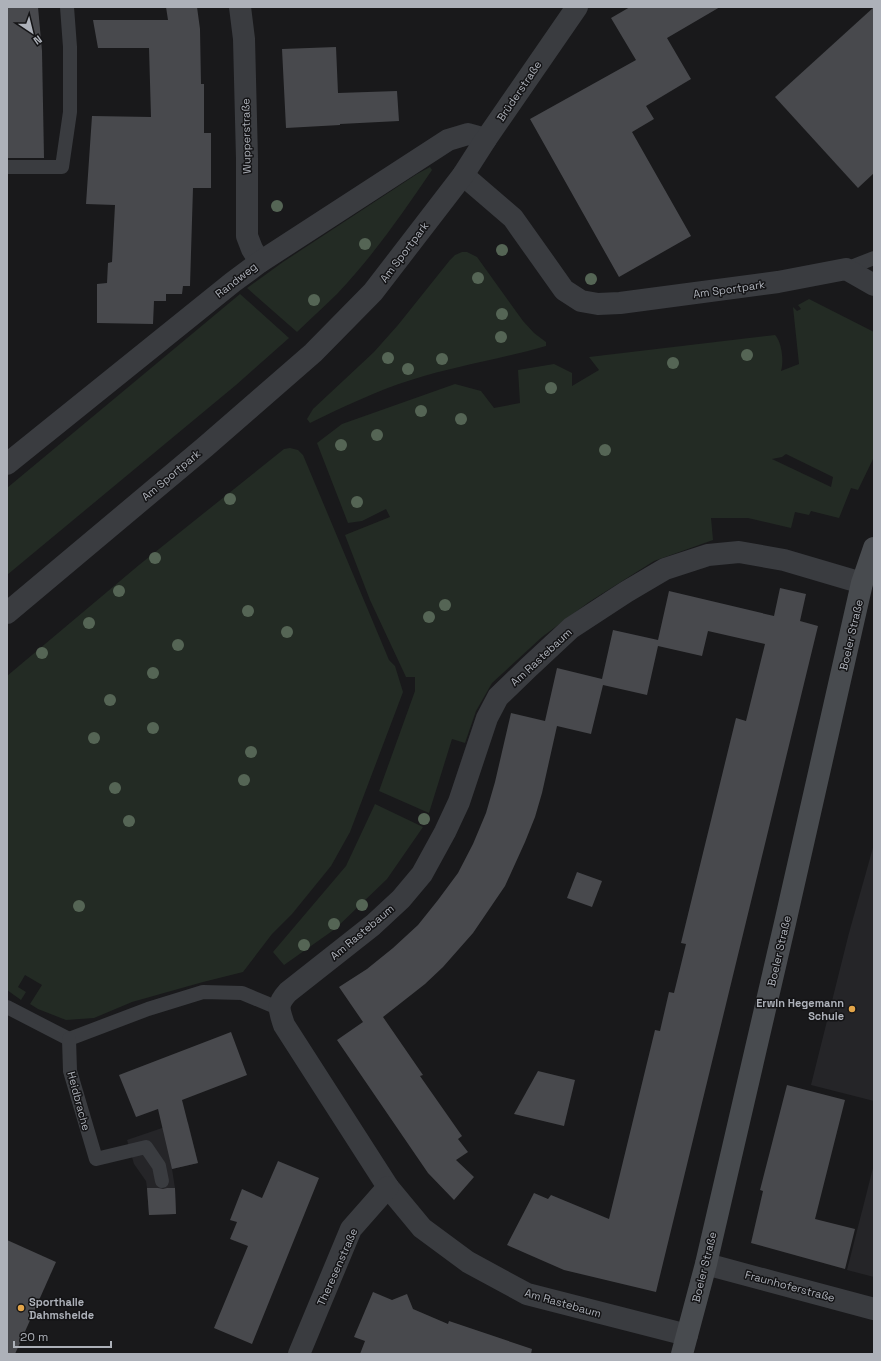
<svg xmlns="http://www.w3.org/2000/svg" width="881" height="1361" font-family="'Space Grotesk',sans-serif">
<style>
.built{fill:#252528}
.green{fill:#232b24;fill-rule:evenodd}
.building{fill:#48494d}
.lines{fill:none;stroke-linecap:round;stroke-linejoin:round}
.lane{stroke:#3a3c40;stroke-width:14}
.street{stroke:#3a3c40;stroke-width:22}
.secondary{stroke:#484b4f;stroke-width:22}
.tree{fill:#556555}
.poi-dot{fill:#e3a549;stroke:#141416;stroke-width:1.5}
.labels{text-anchor:middle;stroke-width:3;stroke-linejoin:round;paint-order:stroke}
.street-label{font-size:11px;fill:#adb1b9;stroke:#141416}
.poi-label{font-size:11px;font-weight:bold;fill:#adb1b9;stroke:#141416;text-anchor:end}
</style>
<rect width="100%" height="100%" fill="#19191b"/>
<!-- built -->
<g class="built">
<path d="M 874,844 L 874,1101 L 811,1085 L 849,933 Z"/>
<path d="M 188,1122 L 198,1163 L 172,1169 L 175,1188 L 176,1214 L 149,1215 L 147,1188 L 146,1181 L 134,1164 L 127,1140 L 162,1128 Z"/>
<path d="M 874,1164 L 874,1277 L 847,1270 Z"/>
</g>
<!-- green -->
<g class="green">
<path d="M 430,167 L 432,170 C 403,213 373,256 337,294 C 324,307 310,319 297,332 L 247,288 L 283,262 L 417,174 Z"/>
<path d="M 462,252 L 467,252 L 477,257 L 523,321 L 534,333 L 546,342 L 546,346 C 501,359 455,366 411,380 C 376,391 343,407 310,423 L 307,419 L 313,409 L 374,352 L 398,325 L 450,260 L 455,255 Z"/>
<path d="M 240,294 L 289,338 L 236,385 L 7,575 L 7,488 Z"/>
<path d="M 809,299 L 874,332 L 874,457 L 858,490 L 851,488 L 839,518 L 811,511 L 809,515 L 795,512 L 791,528 L 748,518 L 711,518 L 713,540 L 654,561 L 589,602 L 542,637 L 492,683 L 476,711 L 465,743 L 452,739 L 429,813 L 379,791 L 415,691 L 415,677 L 406,677 L 370,600 L 345,535 L 390,517 L 386,509 L 362,521 L 348,523 L 317,443 L 342,424 L 455,384 L 481,391 L 494,408 L 520,403 L 518,370 L 554,364 L 572,373 L 572,386 L 599,370 L 589,357 L 775,335 C 782,342 784,362 781,371 L 799,364 L 793,307 L 797,311 L 801,309 L 798,305 ZM 786,454 L 833,477 L 831,487 L 772,459 L 782,457 Z"/>
<path d="M 290,448 L 298,450 L 303,455 L 389,660 L 395,666 L 403,692 L 350,832 L 331,866 L 292,914 L 272,934 L 243,972 L 203,982 L 132,1002 L 94,1018 L 66,1020 L 38,1009 L 30,1004 L 42,985 L 25,975 L 18,987 L 26,992 L 21,1000 L 7,990 L 7,676 L 139,565 L 284,449 Z"/>
<path d="M 375,804 L 423,827 L 387,879 L 335,929 L 284,965 L 273,952 L 346,866 Z"/>
</g>
<!-- building -->
<g class="building">
<path d="M 7,7 L 38,7 L 42,51 L 44,158 L 7,158 Z"/>
<path d="M 166,7 L 197,7 L 200,29 L 201,84 L 204,84 L 204,133 L 211,133 L 211,188 L 193,188 L 190,286 L 183,286 L 182,294 L 166,294 L 166,301 L 154,301 L 153,324 L 97,323 L 97,284 L 107,283 L 108,263 L 112,262 L 115,205 L 86,204 L 92,116 L 151,117 L 149,48 L 98,48 L 93,20 L 168,20 Z"/>
<path d="M 630,7 L 720,7 L 667,38 L 691,79 L 646,106 L 654,119 L 632,132 L 691,236 L 619,277 L 530,119 L 636,60 L 611,18 Z"/>
<path d="M 874,7 L 874,173 L 858,188 L 775,97 Z"/>
<path d="M 336,47 L 338,93 L 397,91 L 399,121 L 340,124 L 340,125 L 286,128 L 282,49 Z"/>
<path d="M 780,588 L 806,594 L 800,621 L 818,626 L 656,1292 L 564,1270 L 507,1245 L 534,1193 L 548,1199 L 551,1195 L 609,1219 L 655,1030 L 660,1031 L 669,992 L 674,993 L 686,944 L 681,943 L 736,718 L 746,721 L 765,644 L 708,631 L 702,656 L 658,646 L 647,695 L 603,685 L 591,734 L 557,726 L 542,793 L 535,817 L 525,842 L 505,886 L 473,933 L 443,967 L 425,984 L 383,1017 L 423,1075 L 420,1076 L 462,1136 L 458,1139 L 468,1152 L 456,1160 L 474,1177 L 454,1200 L 428,1173 L 337,1040 L 363,1022 L 339,987 L 367,969 L 393,948 L 418,925 L 438,900 L 458,873 L 473,844 L 486,813 L 495,782 L 511,713 L 545,721 L 557,668 L 602,679 L 613,630 L 658,640 L 669,591 L 774,616 Z"/>
<path d="M 577,872 L 602,881 L 592,907 L 567,898 Z"/>
<path d="M 231,1032 L 247,1075 L 182,1100 L 198,1163 L 172,1169 L 158,1109 L 136,1117 L 119,1075 Z"/>
<path d="M 538,1071 L 575,1080 L 564,1126 L 514,1114 Z"/>
<path d="M 787,1085 L 845,1100 L 815,1219 L 855,1229 L 845,1269 L 751,1243 L 763,1191 L 760,1190 Z"/>
<path d="M 278,1161 L 319,1178 L 252,1344 L 214,1328 L 248,1246 L 230,1239 L 237,1222 L 230,1220 L 242,1189 L 262,1198 Z"/>
<path d="M 147,1188 L 158,1188 L 163,1189 L 167,1188 L 175,1188 L 176,1214 L 149,1215 Z"/>
<path d="M 7,1240 L 56,1262 L 15,1354 L 7,1354 Z"/>
<path d="M 373,1292 L 392,1300 L 407,1294 L 413,1309 L 448,1324 L 449,1321 L 532,1349 L 531,1354 L 360,1354 L 365,1341 L 354,1337 Z"/>
</g>
<g class="lines">
<!-- lane -->
<g class="lane">
<path d="M 7,167 L 62,167 L 70,112 L 70,47 L 67,7"/>
<path d="M 846,269 L 874,258"/>
<path d="M 7,1007 L 69,1039"/>
<path d="M 69,1039 L 148,1009 L 203,992 L 242,993 L 278,1008"/>
<path d="M 69,1039 L 70,1071 L 96,1159 L 146,1147 L 159,1166 L 162,1181"/>
</g>
<!-- street -->
<g class="street">
<path d="M 240,7 L 244,39 L 247,159 L 247,236 L 252,249 L 260,262"/>
<path d="M 463,175 L 513,218 L 564,290 L 581,301 L 598,304 L 620,303 L 778,282 L 846,269 L 874,285"/>
<path d="M 7,464 L 233,282 L 260,262 L 448,140 L 468,134 L 486,139"/>
<path d="M 7,613 L 205,447 L 313,353 L 373,292 L 463,175 L 486,139 L 577,7"/>
<path d="M 706,1264 L 874,1309"/>
<path d="M 687,1335 L 527,1294 L 468,1262 L 422,1228 L 388,1187 L 284,1025 C 279,1009 276,1005 288,992 L 373,925 L 401,899 L 422,874 L 445,832 L 459,802 L 487,718 L 498,697 L 528,668 L 571,628 L 626,592 L 665,569 L 708,555 L 739,552 L 784,560 L 862,583"/>
<path d="M 299,1354 L 351,1229 L 388,1187"/>
</g>
<!-- secondary -->
<path class="secondary" d="M 682,1354 L 706,1264 L 785,923 L 862,583 L 874,548"/>
</g>
<!-- trees -->
<g class="tree">
<circle cx="277" cy="206" r="6"/>
<circle cx="365" cy="244" r="6"/>
<circle cx="502" cy="250" r="6"/>
<circle cx="478" cy="278" r="6"/>
<circle cx="591" cy="279" r="6"/>
<circle cx="314" cy="300" r="6"/>
<circle cx="502" cy="314" r="6"/>
<circle cx="501" cy="337" r="6"/>
<circle cx="747" cy="355" r="6"/>
<circle cx="388" cy="358" r="6"/>
<circle cx="442" cy="359" r="6"/>
<circle cx="673" cy="363" r="6"/>
<circle cx="408" cy="369" r="6"/>
<circle cx="551" cy="388" r="6"/>
<circle cx="421" cy="411" r="6"/>
<circle cx="461" cy="419" r="6"/>
<circle cx="377" cy="435" r="6"/>
<circle cx="341" cy="445" r="6"/>
<circle cx="605" cy="450" r="6"/>
<circle cx="230" cy="499" r="6"/>
<circle cx="357" cy="502" r="6"/>
<circle cx="155" cy="558" r="6"/>
<circle cx="119" cy="591" r="6"/>
<circle cx="445" cy="605" r="6"/>
<circle cx="248" cy="611" r="6"/>
<circle cx="429" cy="617" r="6"/>
<circle cx="89" cy="623" r="6"/>
<circle cx="287" cy="632" r="6"/>
<circle cx="178" cy="645" r="6"/>
<circle cx="42" cy="653" r="6"/>
<circle cx="153" cy="673" r="6"/>
<circle cx="110" cy="700" r="6"/>
<circle cx="153" cy="728" r="6"/>
<circle cx="94" cy="738" r="6"/>
<circle cx="251" cy="752" r="6"/>
<circle cx="244" cy="780" r="6"/>
<circle cx="115" cy="788" r="6"/>
<circle cx="424" cy="819" r="6"/>
<circle cx="129" cy="821" r="6"/>
<circle cx="362" cy="905" r="6"/>
<circle cx="79" cy="906" r="6"/>
<circle cx="334" cy="924" r="6"/>
<circle cx="304" cy="945" r="6"/>
</g>
<!-- markers -->
<g class="poi-dot">
<circle cx="852" cy="1009" r="4"/>
<circle cx="21" cy="1308" r="4"/>
</g>
<g class="labels">
<!-- street labels -->
<g class="street-label">
<text transform="translate(519 91) rotate(-56)" y="4">Brüderstraße</text>
<text transform="translate(246 136) rotate(-91)" y="4">Wupperstraße</text>
<text transform="translate(404 252) rotate(-53)" y="4">Am Sportpark</text>
<text transform="translate(236 280) rotate(-38)" y="4">Randweg</text>
<text transform="translate(729 289) rotate(-8)" y="4">Am Sportpark</text>
<text transform="translate(171 475) rotate(-40)" y="4">Am Sportpark</text>
<text transform="translate(851 635) rotate(-77)" y="4">Boeler Straße</text>
<text transform="translate(541 657) rotate(-43)" y="4">Am Rastebaum</text>
<text transform="translate(362 932) rotate(-40)" y="4">Am Rastebaum</text>
<text transform="translate(779 951) rotate(-77)" y="4">Boeler Straße</text>
<text transform="translate(79 1101) rotate(75)" y="4">Heidbrache</text>
<text transform="translate(337 1267) rotate(-66)" y="4">Theresenstraße</text>
<text transform="translate(704 1267) rotate(-76)" y="4">Boeler Straße</text>
<text transform="translate(790 1286) rotate(15)" y="4">Fraunhoferstraße</text>
<text transform="translate(563 1303) rotate(16)" y="4">Am Rastebaum</text>
</g>
<!-- poi labels -->
<g class="poi-label">
<text x="844" y="1007">Erwin Hegemann<tspan x="844" dy="13">Schule</tspan></text>
<text x="29" y="1306" text-anchor="start">Sporthalle<tspan x="29" dy="13">Dahmsheide</tspan></text>
</g>
</g>
<!-- border -->
<rect width="881" height="1361" fill="none" stroke="#adb1b9" stroke-width="16"/>
<!-- north arrow -->
<g transform="translate(32 32) rotate(145)" stroke="#141416" stroke-width="3" paint-order="stroke">
<path d="M0-3L7 15L0 10L-7 15Z" fill="#adb1b9"/>
<text y="-6" font-size="11" font-weight="bold" text-anchor="middle" fill="#adb1b9">N</text>
</g>
<!-- scale -->
<path d="M14 1341v6h97v-6" fill="none" stroke="#adb1b9" stroke-width="2"/>
<text x="20" y="1341" font-size="12" fill="#adb1b9" stroke="#141416" stroke-width="3" paint-order="stroke">20 m</text>
</svg>
